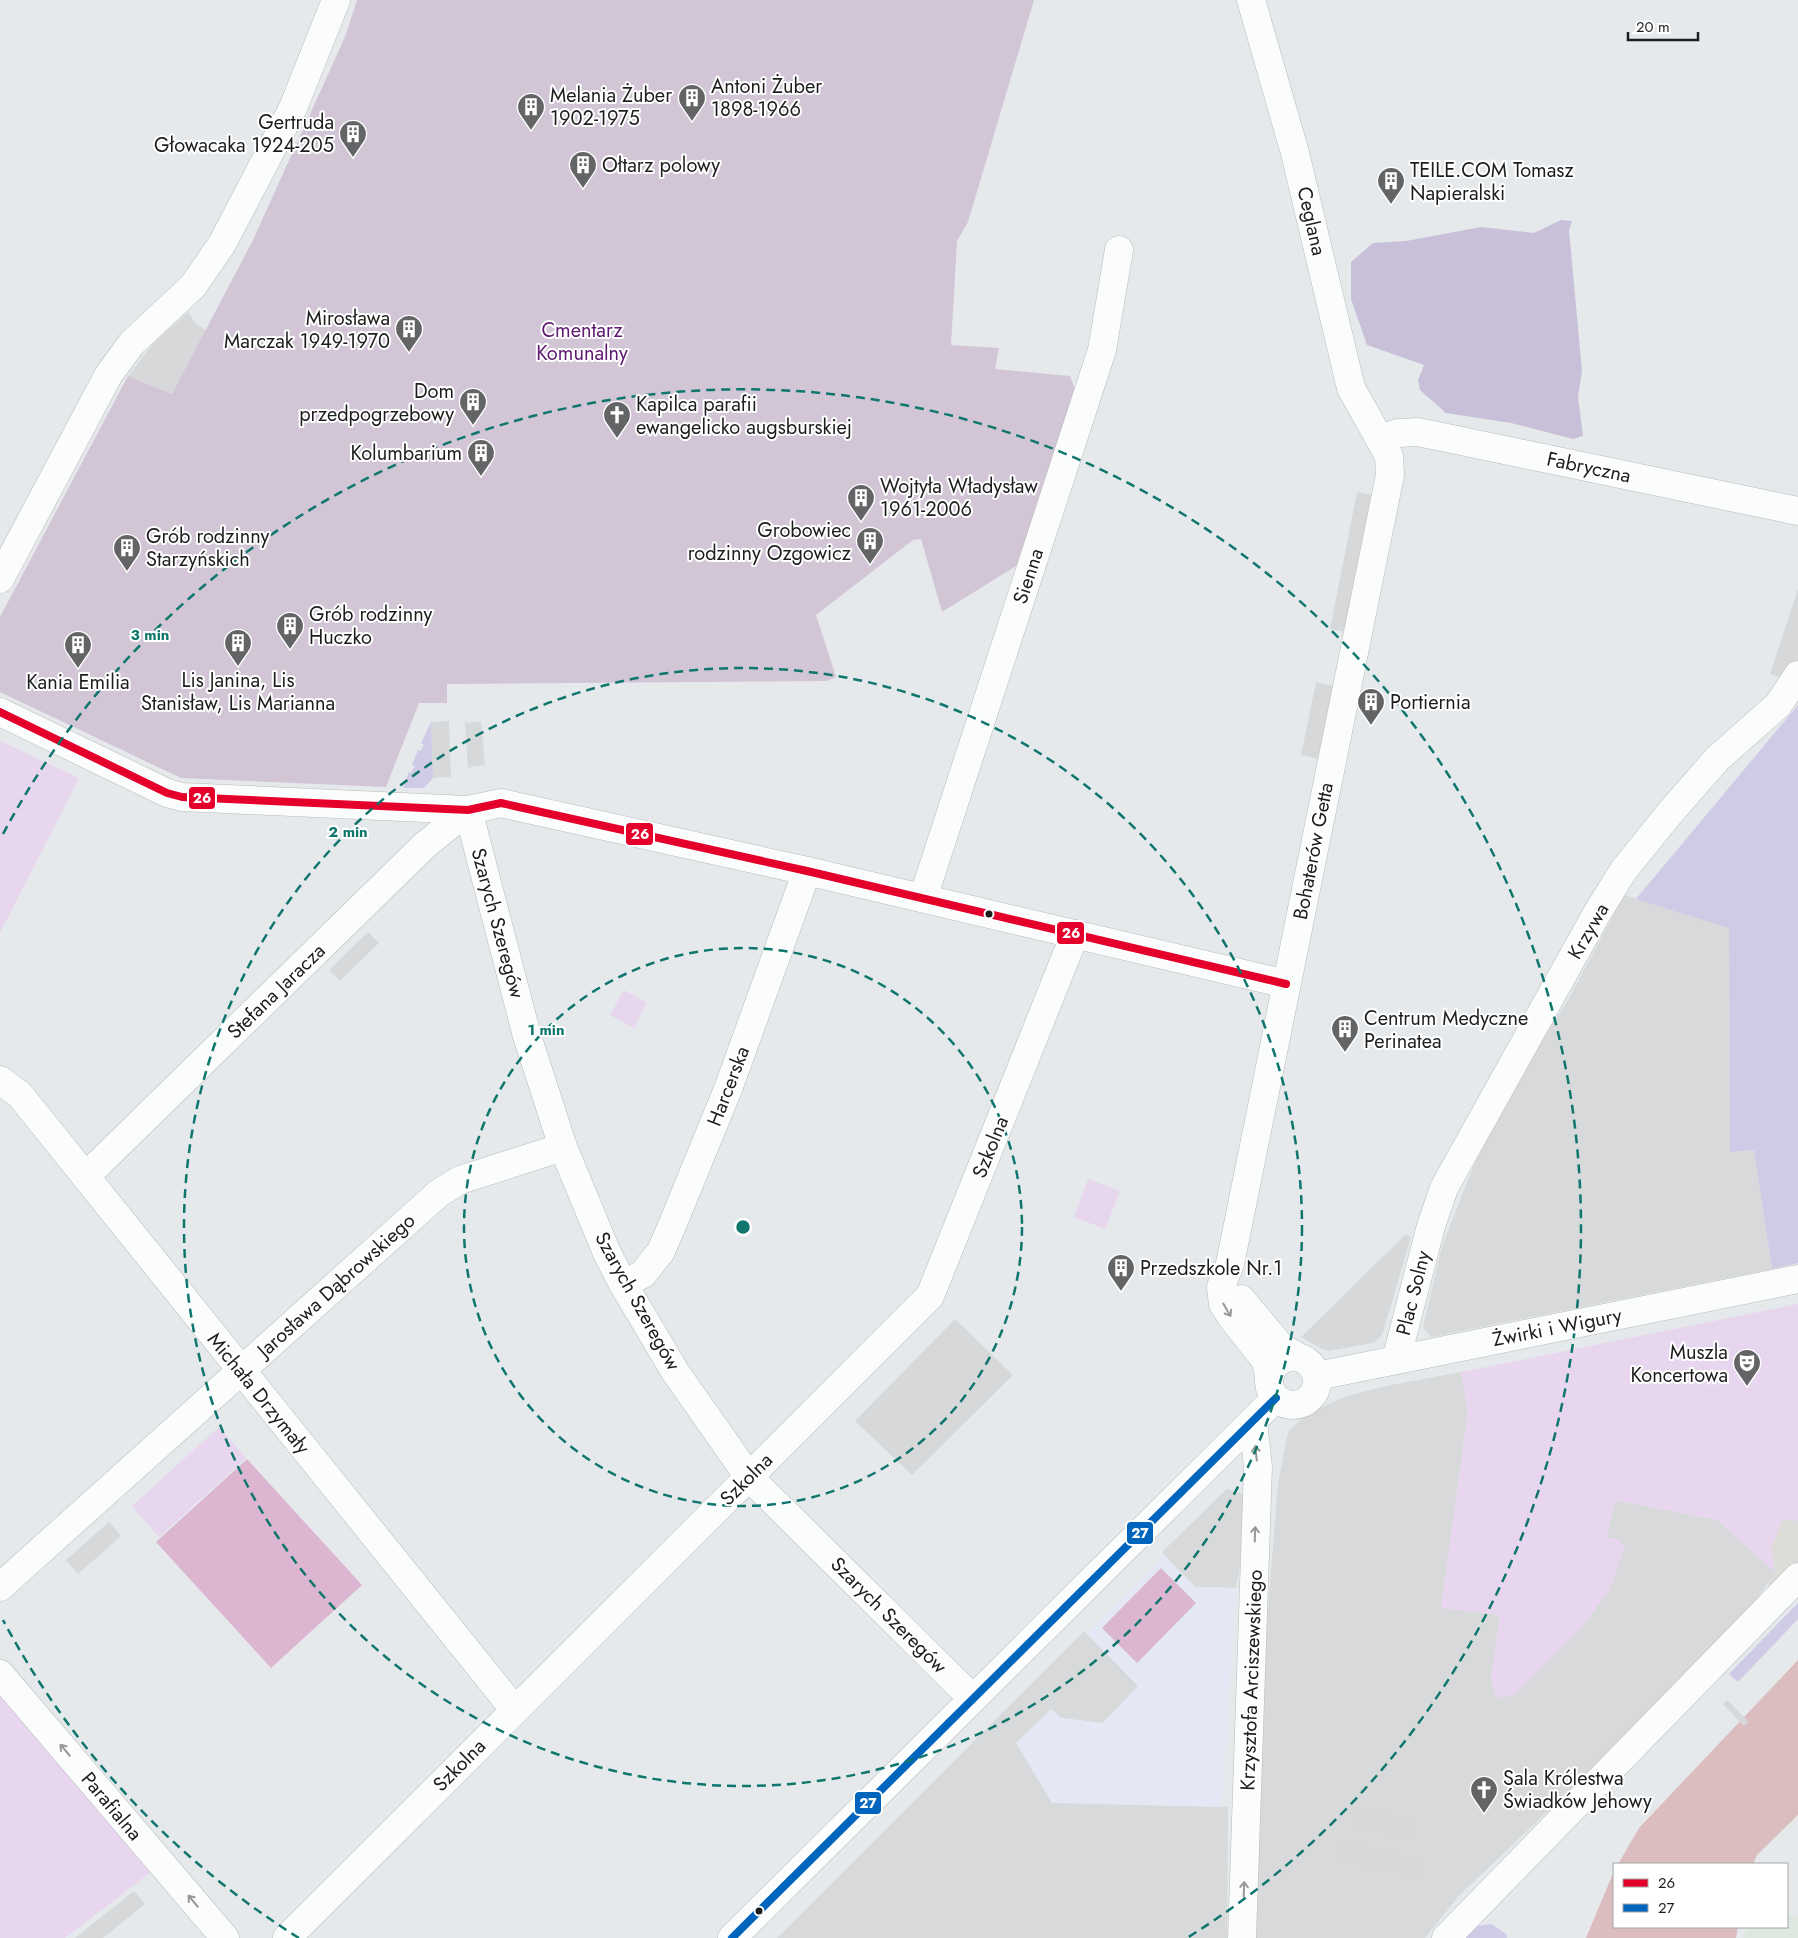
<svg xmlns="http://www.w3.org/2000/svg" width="1798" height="1938" font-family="Jost,sans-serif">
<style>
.residential{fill:#d7d9da}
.industrial{fill:#dee7e0}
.education{fill:#e3e8f4}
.religious{fill:#d7d8d9}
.grass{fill:#cfcae6}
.forest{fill:#c8c0d8}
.cemetery{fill:#d1c5d6}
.park{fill:#e8d6ef}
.pitch{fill:#dcb5d1}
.plaza{fill:#dcdcd9}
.water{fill:#dbbdbf}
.pier{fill:#d6d7d8}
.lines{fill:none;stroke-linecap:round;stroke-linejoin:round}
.minor-casing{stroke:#b9babb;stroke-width:29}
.minor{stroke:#fbfcfc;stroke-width:28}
.bus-1-casing{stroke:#fff;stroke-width:11}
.bus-2-casing{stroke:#fff;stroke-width:11}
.bus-1{stroke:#e4002b;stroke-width:8}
.bus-2{stroke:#0065bd;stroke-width:8}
.oneway{stroke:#979898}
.ring{fill:none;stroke:#0f766e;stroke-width:2.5;stroke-dasharray:9 6}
.bus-dot{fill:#1d1d1d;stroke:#fff;stroke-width:2}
.labels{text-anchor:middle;stroke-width:4;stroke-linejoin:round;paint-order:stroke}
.poi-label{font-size:20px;fill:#1d1d1d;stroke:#fff;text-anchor:start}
.street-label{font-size:20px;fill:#1d1d1d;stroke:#fff}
.park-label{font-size:20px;fill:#5e186f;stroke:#fff}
.centre{fill:#0f766e;stroke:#fff;stroke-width:2.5}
.ring-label{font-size:15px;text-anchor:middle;font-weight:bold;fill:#0f766e;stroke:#fff;stroke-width:4;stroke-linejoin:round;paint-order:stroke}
.line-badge{stroke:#fff;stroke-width:2}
.badge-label{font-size:14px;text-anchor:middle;font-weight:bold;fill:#fff}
</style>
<rect width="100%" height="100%" fill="#e6e9eb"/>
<!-- residential -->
<g class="residential">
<path d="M 1624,895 L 1729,927 L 1730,1152 L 1754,1150 L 1772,1269 L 1431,1337 L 1423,1328 L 1442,1246 L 1474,1165 L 1529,1059 L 1567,1002 Z"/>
<path d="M 1461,1372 L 1468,1412 L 1441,1608 L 1500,1615 L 1491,1680 L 1619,1540 L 1607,1538 L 1614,1500 L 1717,1520 L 1775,1572 L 1757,1599 L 1607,1754 L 1459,1896 L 1425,1938 L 1255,1938 L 1266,1635 L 1278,1483 L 1288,1432 L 1305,1415 L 1344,1397 L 1381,1387 Z"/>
<path d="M 1227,1489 L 1245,1495 L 1240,1567 L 1236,1588 L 1195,1587 L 1162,1552 Z"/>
<path d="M 1084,1631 L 1138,1686 L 1103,1723 L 1061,1718 L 1052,1802 L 1228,1807 L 1227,1938 L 777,1938 Z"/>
</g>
<!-- industrial -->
<path class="industrial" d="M 1787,1915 L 1798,1918 L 1798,1938 L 1743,1938 L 1747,1927 L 1787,1927 Z"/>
<!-- education -->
<path class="education" d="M 1164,1555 L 1195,1587 L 1236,1588 L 1222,1807 L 1052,1803 L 1016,1743 L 1051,1709 L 1061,1718 L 1103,1723 L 1138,1686 L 1086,1633 Z"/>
<!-- religious -->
<g class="religious">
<path d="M 188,312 L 196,324 L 206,330 L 172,394 L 128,376 L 152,345 Z"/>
<path d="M 1357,492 L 1373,495 L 1346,632 L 1330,629 Z"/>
<path d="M 1798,589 L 1798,683 L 1770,674 Z"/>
<path d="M 1316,682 L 1335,686 L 1320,759 L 1301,755 Z"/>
<path d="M 465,720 L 467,723 L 481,721 L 485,765 L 471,767 L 468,769 Z"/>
<path d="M 449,721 L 451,777 L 433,778 L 431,722 Z"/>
<path d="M 368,932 L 379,943 L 340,981 L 329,970 Z"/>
<path d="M 1406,1234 L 1411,1237 L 1383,1332 L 1380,1337 L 1375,1342 L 1367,1344 L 1329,1351 L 1322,1349 L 1301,1337 Z"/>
<path d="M 955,1319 L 1013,1375 L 912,1475 L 855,1421 Z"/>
<path d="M 109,1522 L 121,1536 L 78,1574 L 66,1560 Z"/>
<path d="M 1359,1810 L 1412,1821 L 1409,1836 L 1356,1825 Z"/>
<path d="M 1345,1844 L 1423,1861 L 1420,1876 L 1341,1859 Z"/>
<path d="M 134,1891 L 145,1904 L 103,1938 L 75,1938 Z"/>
</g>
<!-- grass -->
<g class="grass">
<path d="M 1798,705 L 1798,1263 L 1772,1269 L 1754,1150 L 1730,1152 L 1729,928 L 1636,899 Z"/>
<path d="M 431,722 L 433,778 L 424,788 L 403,788 L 409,772 L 411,773 L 415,766 L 412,765 L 418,750 L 421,751 L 424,745 L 421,743 Z"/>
<path d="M 1798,1603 L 1798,1619 L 1738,1682 L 1729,1674 Z"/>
<path d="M 1491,1924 L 1506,1934 L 1507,1938 L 1463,1938 L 1476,1926 Z"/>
</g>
<!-- forest -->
<path class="forest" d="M 1561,220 L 1572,221 L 1569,230 L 1582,371 L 1578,397 L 1583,436 L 1573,439 L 1511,423 L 1446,413 L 1420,390 L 1418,380 L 1424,365 L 1367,345 L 1351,299 L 1351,262 L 1373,243 L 1406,241 L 1481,227 L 1534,233 Z"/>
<!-- cemetery -->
<path class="cemetery" d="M 357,0 L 1034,0 L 968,222 L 957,241 L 951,345 L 999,348 L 995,369 L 1070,376 L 1077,394 L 1021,563 L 942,612 L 921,539 L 913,540 L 816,615 L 836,677 L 827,681 L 447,684 L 447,703 L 419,703 L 386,787 L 181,778 L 0,692 L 0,617 L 128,376 L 172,394 L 253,240 L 345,37 Z"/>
<!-- park -->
<g class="park">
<path d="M 0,741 L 79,778 L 0,933 Z"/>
<path d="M 624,990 L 647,1003 L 634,1028 L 610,1015 Z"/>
<path d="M 1088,1179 L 1120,1191 L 1105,1229 L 1074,1217 Z"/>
<path d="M 1798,1304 L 1798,1554 L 1775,1572 L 1717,1520 L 1615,1500 L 1607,1537 L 1619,1540 L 1625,1547 L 1610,1589 L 1584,1625 L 1516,1693 L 1502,1698 L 1496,1696 L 1491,1680 L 1500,1615 L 1441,1608 L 1468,1412 L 1461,1372 Z"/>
<path d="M 219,1427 L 246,1458 L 159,1537 L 132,1506 Z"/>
<path d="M 0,1694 L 151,1872 L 65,1938 L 0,1938 Z"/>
</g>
<!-- pitch -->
<g class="pitch">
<path d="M 247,1459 L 362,1585 L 271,1668 L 156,1542 Z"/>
<path d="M 1161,1568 L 1196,1603 L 1137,1663 L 1102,1628 Z"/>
</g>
<!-- plaza -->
<path class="plaza" d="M 1783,1519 L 1798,1521 L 1798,1595 L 1779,1595 L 1767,1583 L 1775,1572 L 1771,1549 Z"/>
<!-- water -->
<g class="water">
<path d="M 1798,1660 L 1798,1815 L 1757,1855 L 1753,1864 L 1618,1864 L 1639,1828 Z"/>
<path d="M 1614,1871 L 1614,1927 L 1738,1927 L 1736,1938 L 1586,1938 Z"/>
</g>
<!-- pier -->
<path class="pier" d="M 1727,1700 L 1749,1722 L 1744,1726 L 1723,1704 Z"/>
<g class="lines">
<defs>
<g id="minor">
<path d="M 1251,0 L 1295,153 L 1351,388 L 1389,456 L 1390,475 L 1230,1264 L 1221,1287 L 1223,1304 L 1232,1318 L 1266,1361 L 1269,1377"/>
<path d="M 1380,439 L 1398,433 L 1418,432 L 1798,511"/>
<path d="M 0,579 L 109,374 L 132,343 L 193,286 L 222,244 L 293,108 L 336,0"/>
<path d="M 0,712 L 167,793 L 182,797 L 468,810 L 501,803 L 807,871 L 1286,984"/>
<path d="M 923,898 L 1102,350 L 1119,250"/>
<path d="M 0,1080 L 20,1095 L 514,1709"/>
<path d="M 86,1176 L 424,846 L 468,810 L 527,1036 L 563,1147 L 607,1253 L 623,1284 L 676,1373 L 749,1477 L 972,1698"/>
<path d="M 623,1284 L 643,1274 L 661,1251 L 671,1228 L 728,1089 L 807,871"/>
<path d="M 1241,1299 L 1282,1348 L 1297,1356"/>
<circle cx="1293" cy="1381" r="24"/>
<path d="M 1396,1360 L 1431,1226 L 1444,1188 L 1596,915 L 1623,871 L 1669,814 L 1717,759 L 1778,705 L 1798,675"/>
<path d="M 1317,1376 L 1798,1279"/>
<path d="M 0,1587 L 439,1193 L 460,1180 L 563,1147"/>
<path d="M 0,1674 L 225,1938"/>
<path d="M 287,1938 L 930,1296 L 1075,934"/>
<path d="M 732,1938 L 1276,1398"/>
<path d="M 1242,1938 L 1258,1467 L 1253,1422"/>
<path d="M 1446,1938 L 1798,1577"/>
</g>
</defs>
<!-- minor casing -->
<use href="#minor" class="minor-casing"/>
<!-- minor -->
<use href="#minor" class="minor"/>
<defs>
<path id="bus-1" d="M 0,712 L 167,793 L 182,797 L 468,810 L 501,803 L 807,871 L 1286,984"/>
<path id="bus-2" d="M 732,1938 L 1276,1398"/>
</defs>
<!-- bus-1 casing -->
<use href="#bus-1" class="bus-1-casing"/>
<!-- bus-2 casing -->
<use href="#bus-2" class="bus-2-casing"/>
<!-- bus-1 -->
<use href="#bus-1" class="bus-1"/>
<!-- bus-2 -->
<use href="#bus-2" class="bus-2"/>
</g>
<!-- one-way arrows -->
<defs><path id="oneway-shaft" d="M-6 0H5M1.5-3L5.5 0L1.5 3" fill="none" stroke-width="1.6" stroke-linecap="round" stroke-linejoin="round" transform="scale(1.25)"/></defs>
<g class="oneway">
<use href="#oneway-shaft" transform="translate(1227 1310) rotate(60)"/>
<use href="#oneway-shaft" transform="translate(1256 1453) rotate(-96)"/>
<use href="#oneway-shaft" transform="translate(1255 1534) rotate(-88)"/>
<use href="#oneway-shaft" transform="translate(65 1750) rotate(-130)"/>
<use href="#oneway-shaft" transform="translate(1244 1889) rotate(-88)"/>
<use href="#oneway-shaft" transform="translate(193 1901) rotate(-130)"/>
</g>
<!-- distance rings -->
<g class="ring">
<circle cx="743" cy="1227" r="279"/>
<circle cx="743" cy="1227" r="559"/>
<path d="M299 1938A838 838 0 0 1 3 1620M3 834A838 838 0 1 1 1187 1938"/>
</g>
<!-- icons -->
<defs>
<symbol id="building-pin" viewBox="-11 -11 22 30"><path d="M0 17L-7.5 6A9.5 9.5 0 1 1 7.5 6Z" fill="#636465" stroke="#fff"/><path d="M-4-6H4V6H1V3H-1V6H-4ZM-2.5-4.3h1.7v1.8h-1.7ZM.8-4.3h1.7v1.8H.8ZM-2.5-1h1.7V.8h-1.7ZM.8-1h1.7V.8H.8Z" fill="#fff"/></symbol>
<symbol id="church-pin" viewBox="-11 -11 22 30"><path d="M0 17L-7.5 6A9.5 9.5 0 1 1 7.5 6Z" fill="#636465" stroke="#fff"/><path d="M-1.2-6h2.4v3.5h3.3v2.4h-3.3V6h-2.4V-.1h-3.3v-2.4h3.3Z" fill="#fff"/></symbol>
<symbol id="theatre-pin" viewBox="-11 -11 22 30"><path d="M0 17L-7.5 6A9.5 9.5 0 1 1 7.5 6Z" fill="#636465" stroke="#fff"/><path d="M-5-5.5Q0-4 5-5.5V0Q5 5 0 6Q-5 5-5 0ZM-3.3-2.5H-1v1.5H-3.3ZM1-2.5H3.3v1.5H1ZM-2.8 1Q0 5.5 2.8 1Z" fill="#fff"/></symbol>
</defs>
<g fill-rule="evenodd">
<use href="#building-pin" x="676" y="82" width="32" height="43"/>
<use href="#building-pin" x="515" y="91" width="32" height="43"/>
<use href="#building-pin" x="337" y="118" width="32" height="43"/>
<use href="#building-pin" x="567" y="149" width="32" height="43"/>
<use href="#building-pin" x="1375" y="165" width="32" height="43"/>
<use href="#building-pin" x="393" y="313" width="32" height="43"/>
<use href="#building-pin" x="457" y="386" width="32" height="43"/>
<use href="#church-pin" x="601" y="399" width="32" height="43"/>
<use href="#building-pin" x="465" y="437" width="32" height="43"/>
<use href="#building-pin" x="845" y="482" width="32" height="43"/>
<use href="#building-pin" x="854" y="525" width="32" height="43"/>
<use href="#building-pin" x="111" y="532" width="32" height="43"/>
<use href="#building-pin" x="274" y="610" width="32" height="43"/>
<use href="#building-pin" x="222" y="627" width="32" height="43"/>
<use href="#building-pin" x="62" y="629" width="32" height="43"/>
<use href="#building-pin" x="1355" y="686" width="32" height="43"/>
<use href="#building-pin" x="1329" y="1013" width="32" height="43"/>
<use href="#building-pin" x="1105" y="1252" width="32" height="43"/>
<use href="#theatre-pin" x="1731" y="1347" width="32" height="43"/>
<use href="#church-pin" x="1468" y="1774" width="32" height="43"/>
</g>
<!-- markers -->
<g class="bus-dot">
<circle cx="989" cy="914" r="4.5"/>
<circle cx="759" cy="1911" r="4.5"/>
</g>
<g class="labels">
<!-- poi labels -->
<g class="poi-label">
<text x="711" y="93">Antoni Żuber<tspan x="711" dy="23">1898-1966</tspan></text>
<text x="550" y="102">Melania Żuber<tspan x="550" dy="23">1902-1975</tspan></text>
<text x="334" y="129" text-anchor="end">Gertruda<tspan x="334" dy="23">Głowacaka 1924-205</tspan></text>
<text x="602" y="172">Ołtarz polowy</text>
<text x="1410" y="177">TEILE.COM Tomasz<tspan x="1410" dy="23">Napieralski</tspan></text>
<text x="390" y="325" text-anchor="end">Mirosława<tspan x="390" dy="23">Marczak 1949-1970</tspan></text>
<text x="454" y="398" text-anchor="end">Dom<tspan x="454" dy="23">przedpogrzebowy</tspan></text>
<text x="636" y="411">Kapilca parafii<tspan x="636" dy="23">ewangelicko augsburskiej</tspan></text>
<text x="462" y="460" text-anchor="end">Kolumbarium</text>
<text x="880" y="493">Wojtyła Władysław<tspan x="880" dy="23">1961-2006</tspan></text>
<text x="851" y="537" text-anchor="end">Grobowiec<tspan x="851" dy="23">rodzinny Ozgowicz</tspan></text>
<text x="146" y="543">Grób rodzinny<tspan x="146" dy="23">Starzyńskich</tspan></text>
<text x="309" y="621">Grób rodzinny<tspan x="309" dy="23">Huczko</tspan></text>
<text x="238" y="687" text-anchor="middle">Lis Janina, Lis<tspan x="238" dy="23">Stanisław, Lis Marianna</tspan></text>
<text x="78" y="689" text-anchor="middle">Kania Emilia</text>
<text x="1390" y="709">Portiernia</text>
<text x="1364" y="1025">Centrum Medyczne<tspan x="1364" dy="23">Perinatea</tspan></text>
<text x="1140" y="1275">Przedszkole Nr.1</text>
<text x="1728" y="1359" text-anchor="end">Muszla<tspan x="1728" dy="23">Koncertowa</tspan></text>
<text x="1503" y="1785">Sala Królestwa<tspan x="1503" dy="23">Świadków Jehowy</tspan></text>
</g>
<!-- street labels -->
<g class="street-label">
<text transform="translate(1312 221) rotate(77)" y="7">Ceglana</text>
<text transform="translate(1589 467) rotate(12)" y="7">Fabryczna</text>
<text transform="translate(1028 576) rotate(-72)" y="7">Sienna</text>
<text transform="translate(1313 851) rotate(-79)" y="7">Bohaterów Getta</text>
<text transform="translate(498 923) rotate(75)" y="7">Szarych Szeregów</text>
<text transform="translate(1588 931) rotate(-60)" y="7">Krzywa</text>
<text transform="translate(276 991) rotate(-44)" y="7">Stefana Jaracza</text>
<text transform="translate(728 1086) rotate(-69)" y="7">Harcerska</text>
<text transform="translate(990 1147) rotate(-68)" y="7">Szkolna</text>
<text transform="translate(336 1285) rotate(-42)" y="7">Jarosława Dąbrowskiego</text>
<text transform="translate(1413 1293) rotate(-76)" y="7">Plac Solny</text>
<text transform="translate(638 1301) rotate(61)" y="7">Szarych Szeregów</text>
<text transform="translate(1557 1327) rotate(-11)" y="7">Żwirki i Wigury</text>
<text transform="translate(259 1393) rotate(51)" y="7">Michała Drzymały</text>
<text transform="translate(746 1479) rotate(-45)" y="7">Szkolna</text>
<text transform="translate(889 1615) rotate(45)" y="7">Szarych Szeregów</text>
<text transform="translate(1251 1680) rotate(-88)" y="7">Krzysztofa Arciszewskiego</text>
<text transform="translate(459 1765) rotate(-45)" y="7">Szkolna</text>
<text transform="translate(112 1806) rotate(50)" y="7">Parafialna</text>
</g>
<!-- park labels -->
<g class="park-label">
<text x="582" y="337">Cmentarz<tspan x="582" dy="23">Komunalny</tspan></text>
</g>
</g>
<circle cx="743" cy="1227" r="8" class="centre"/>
<g class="ring-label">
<text x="150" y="640">3 min</text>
<text x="348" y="837">2 min</text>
<text x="546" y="1035">1 min</text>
</g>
<g class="line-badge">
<rect x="188" y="786" width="28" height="24" rx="5" fill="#e4002b"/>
<rect x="625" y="822" width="29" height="24" rx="5" fill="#e4002b"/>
<rect x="1056" y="921" width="29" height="24" rx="5" fill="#e4002b"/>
<rect x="1126" y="1521" width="28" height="24" rx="5" fill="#0065bd"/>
<rect x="854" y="1791" width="28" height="24" rx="5" fill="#0065bd"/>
</g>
<g class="badge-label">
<text x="202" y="803">26</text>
<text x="640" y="839">26</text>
<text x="1071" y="938">26</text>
<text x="1140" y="1538">27</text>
<text x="868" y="1808">27</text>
</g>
<!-- legend -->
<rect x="1613" y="1863" width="175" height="65" fill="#ffffff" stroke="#a5a5a5"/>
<rect x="1623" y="1879" width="25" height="8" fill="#e4002b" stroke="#a5a5a5"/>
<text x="1658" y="1888" font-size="15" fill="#1d1d1d">26</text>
<rect x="1623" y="1904" width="25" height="8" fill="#0065bd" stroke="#a5a5a5"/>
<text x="1658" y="1913" font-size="15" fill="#1d1d1d">27</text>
<!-- scale -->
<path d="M1628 32v8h70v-8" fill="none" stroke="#1d1d1d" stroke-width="2.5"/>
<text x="1636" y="32" font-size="15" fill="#1d1d1d" stroke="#ffffff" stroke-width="4" paint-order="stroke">20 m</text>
</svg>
